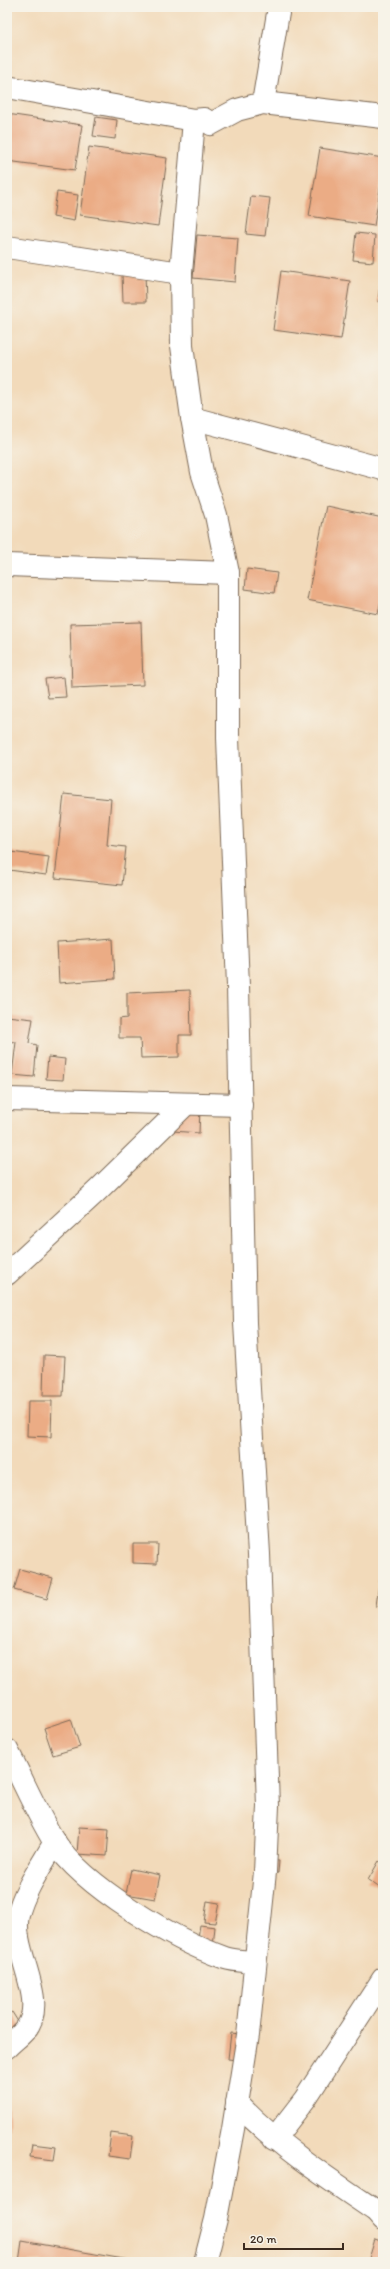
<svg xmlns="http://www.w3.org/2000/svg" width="390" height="2269" font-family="Itim,sans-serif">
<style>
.building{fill:#ebac85}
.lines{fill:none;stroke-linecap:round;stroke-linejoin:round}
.street-casing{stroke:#7b6855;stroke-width:24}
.street{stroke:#fff;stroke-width:22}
</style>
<rect width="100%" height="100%" fill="#f7f3e8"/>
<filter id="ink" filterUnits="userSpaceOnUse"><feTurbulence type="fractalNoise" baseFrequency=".025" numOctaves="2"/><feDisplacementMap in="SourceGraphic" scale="8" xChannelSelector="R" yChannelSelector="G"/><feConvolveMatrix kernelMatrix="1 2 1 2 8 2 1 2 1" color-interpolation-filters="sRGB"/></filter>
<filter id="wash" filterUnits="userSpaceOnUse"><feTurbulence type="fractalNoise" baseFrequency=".012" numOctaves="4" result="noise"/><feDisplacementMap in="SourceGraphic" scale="16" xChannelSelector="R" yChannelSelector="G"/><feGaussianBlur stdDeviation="0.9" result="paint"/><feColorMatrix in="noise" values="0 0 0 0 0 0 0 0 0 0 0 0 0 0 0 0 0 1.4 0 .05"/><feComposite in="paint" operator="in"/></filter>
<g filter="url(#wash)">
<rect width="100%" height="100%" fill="#f2daba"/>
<g id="blocks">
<!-- building -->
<g class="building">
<path d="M 7,114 L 82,125 L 75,170 L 7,161 Z"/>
<path d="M 96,117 L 117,120 L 115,139 L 93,136 Z"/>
<path d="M 89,147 L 167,158 L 158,226 L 80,215 Z"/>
<path d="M 320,148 L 383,158 L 383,171 L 374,226 L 309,216 Z"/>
<path d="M 57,192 L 78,195 L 74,221 L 53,217 Z"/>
<path d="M 251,196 L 270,198 L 265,236 L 246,234 Z"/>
<path d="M 356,233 L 375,235 L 373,262 L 353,260 Z"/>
<path d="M 197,235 L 238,238 L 235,282 L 193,278 Z"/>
<path d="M 281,271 L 350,281 L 341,339 L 273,330 Z"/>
<path d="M 145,273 L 146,302 L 123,302 L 122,274 Z"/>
<path d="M 381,275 L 383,276 L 383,302 L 378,302 Z"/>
<path d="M 326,506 L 383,518 L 383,591 L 378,614 L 307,600 Z"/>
<path d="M 247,569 L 277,573 L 274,593 L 245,589 Z"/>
<path d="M 141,622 L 143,685 L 72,688 L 70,624 Z"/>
<path d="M 64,677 L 66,697 L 48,698 L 45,679 Z"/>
<path d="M 64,794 L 111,799 L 107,845 L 126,847 L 122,885 L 55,878 Z"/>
<path d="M 11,852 L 49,857 L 46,875 L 9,870 Z"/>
<path d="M 113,939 L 115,979 L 59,983 L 57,943 Z"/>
<path d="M 190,990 L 191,1035 L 179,1035 L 179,1057 L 141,1058 L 140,1038 L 119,1038 L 119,1019 L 127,1018 L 127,993 Z"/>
<path d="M 7,1016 L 33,1019 L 29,1043 L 37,1045 L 34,1077 L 12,1075 L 16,1042 L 7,1041 Z"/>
<path d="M 48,1057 L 65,1059 L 63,1080 L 46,1079 Z"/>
<path d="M 175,1106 L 200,1108 L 199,1133 L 173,1131 Z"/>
<path d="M 44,1355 L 65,1356 L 63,1396 L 43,1396 Z"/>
<path d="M 28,1401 L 52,1401 L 51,1437 L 27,1436 Z"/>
<path d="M 133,1544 L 158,1544 L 157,1564 L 133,1563 Z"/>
<path d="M 20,1569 L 53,1578 L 47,1599 L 14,1590 Z"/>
<path d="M 380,1576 L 383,1576 L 383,1607 L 376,1606 Z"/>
<path d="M 71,1719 L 80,1747 L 53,1755 L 44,1728 Z"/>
<path d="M 79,1827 L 109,1829 L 107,1856 L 77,1854 Z"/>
<path d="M 267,1860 L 279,1861 L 278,1873 L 267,1873 Z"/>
<path d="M 379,1861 L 383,1864 L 383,1890 L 368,1880 Z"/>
<path d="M 131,1869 L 160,1875 L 155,1899 L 126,1894 Z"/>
<path d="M 207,1901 L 219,1903 L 215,1923 L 204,1922 Z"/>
<path d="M 200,1925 L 215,1927 L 213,1946 L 197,1944 Z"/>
<path d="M 12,2012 L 22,2028 L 7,2038 L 7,2015 Z"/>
<path d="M 231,2033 L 248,2035 L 246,2061 L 228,2059 Z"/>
<rect x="7" y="2108" width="2" height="20"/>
<path d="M 111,2133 L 133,2136 L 130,2159 L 108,2156 Z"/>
<path d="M 32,2144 L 56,2147 L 54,2160 L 30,2157 Z"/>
<path d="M 375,2239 L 383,2242 L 383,2262 L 368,2262 Z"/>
<path d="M 22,2241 L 129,2260 L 129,2262 L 19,2262 Z"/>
</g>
</g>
</g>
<g filter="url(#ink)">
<use href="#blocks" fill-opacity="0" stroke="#7b6855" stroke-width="1"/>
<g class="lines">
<defs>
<g id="street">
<path d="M 7,87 L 194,120 L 204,119 L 211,124 L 237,110 L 263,103 L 383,117"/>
<path d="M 263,103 L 279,7"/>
<path d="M 194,120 L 181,273 L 182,346 L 192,418 L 202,472 L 216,515 L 228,573 L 228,738 L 238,986 L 245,1323 L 259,1554 L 268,1806 L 265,1872 L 248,2035 L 233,2129 L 216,2219 L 205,2262"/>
<path d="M 7,247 L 181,273"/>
<path d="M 192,418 L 383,469"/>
<path d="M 7,565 L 228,573"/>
<path d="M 7,1099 L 241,1105"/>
<path d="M 7,1274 L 97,1191 L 186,1104"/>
<path d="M 7,1750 C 23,1780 36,1812 54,1841 C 84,1887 174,1940 225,1958 C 234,1961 245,1961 255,1962"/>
<path d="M 7,2047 C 13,2041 20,2036 25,2030 C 50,2001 10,1950 18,1915 C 24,1890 42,1865 55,1842"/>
<path d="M 237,2103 C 278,2146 327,2178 376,2211 L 383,2219"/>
<path d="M 274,2139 L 305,2099 L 383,1979"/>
</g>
</defs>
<!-- street casing -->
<use href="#street" class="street-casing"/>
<!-- street -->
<use href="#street" class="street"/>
</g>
</g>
<!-- margin -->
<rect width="390" height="2269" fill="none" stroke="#f7f3e8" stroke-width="24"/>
<!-- scale -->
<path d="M244 2243v6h99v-6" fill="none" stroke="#3b2a1e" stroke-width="2"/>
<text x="250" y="2243" font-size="12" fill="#3b2a1e" stroke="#f7f3e8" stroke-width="3" paint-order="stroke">20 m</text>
</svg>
